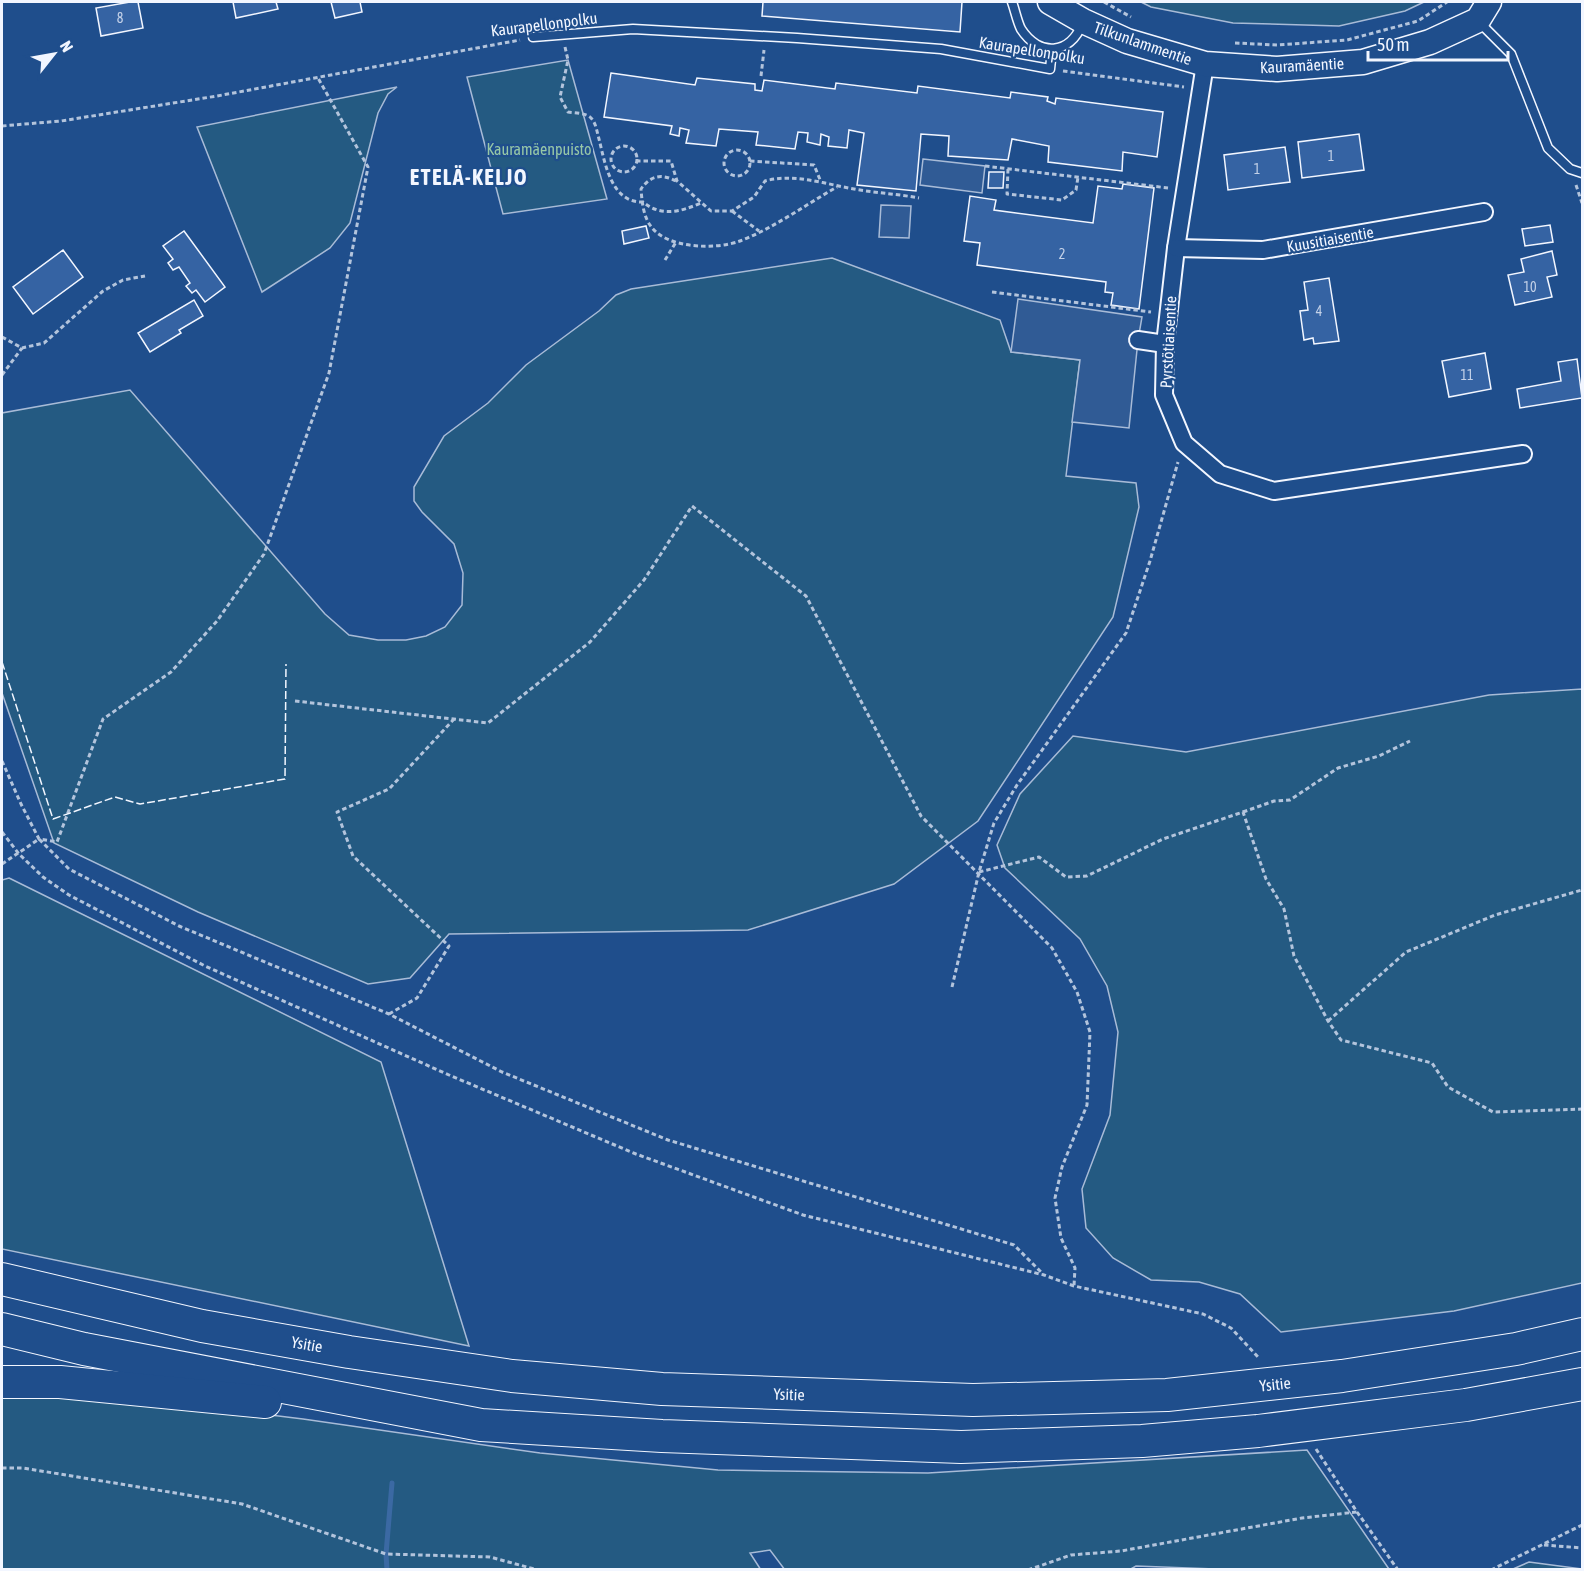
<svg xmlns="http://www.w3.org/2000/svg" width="1584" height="1571" font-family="'Asap Condensed',sans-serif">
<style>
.green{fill:#245a82;stroke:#a8bbd7;stroke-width:1.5}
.parking{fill:#305b95;stroke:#a8bbd7;stroke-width:1.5}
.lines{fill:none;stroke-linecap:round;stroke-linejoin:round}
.stream{stroke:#3b69a3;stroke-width:5}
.building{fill:#3563a3;stroke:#f2f6ff;stroke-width:1.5}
.lane-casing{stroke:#f2f6ff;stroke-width:11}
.street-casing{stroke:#f2f6ff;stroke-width:20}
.secondary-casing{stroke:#f2f6ff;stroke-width:27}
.highway-casing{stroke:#f2f6ff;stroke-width:34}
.path{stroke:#b3c4dc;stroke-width:3;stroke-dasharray:4.5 3;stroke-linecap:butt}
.lane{stroke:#1f4e8c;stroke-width:8}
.street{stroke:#1f4e8c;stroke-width:16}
.secondary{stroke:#1f4e8c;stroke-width:24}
.highway{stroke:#1f4e8c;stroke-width:32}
.fence{stroke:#f2f6ff;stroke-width:1.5;stroke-dasharray:8 3;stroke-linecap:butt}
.labels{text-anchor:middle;stroke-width:4.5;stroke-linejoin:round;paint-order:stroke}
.number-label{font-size:14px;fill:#c3d1e8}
.street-label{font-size:16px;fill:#f2f6ff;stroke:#1f4e8c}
.park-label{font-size:16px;fill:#97c8a6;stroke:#1f4e8c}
.district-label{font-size:22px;font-weight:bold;letter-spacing:1.5px;fill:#f2f6ff;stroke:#1f4e8c}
</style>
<rect width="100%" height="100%" fill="#1f4e8c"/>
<!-- green -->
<g class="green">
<path d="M 1141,2 L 1424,2 L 1405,11 L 1339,26 L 1233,23 L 1151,7 Z"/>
<path d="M 568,60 L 607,199 L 503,214 L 467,77 Z"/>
<path d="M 397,87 L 388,94 L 378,113 L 350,223 L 330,248 L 262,292 L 197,127 Z"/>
<path d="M 832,258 L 1000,320 L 1011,352 L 1080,360 L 1066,476 L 1136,483 L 1139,507 L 1113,617 L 978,821 L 894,884 L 748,930 L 449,934 L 410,978 L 368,984 L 198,912 L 54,843 L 2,693 L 2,413 L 130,390 L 325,614 L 349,635 L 378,640 L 406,640 L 426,636 L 445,627 L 462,605 L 463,573 L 454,544 L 422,512 L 414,501 L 414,487 L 444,436 L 488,403 L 526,365 L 599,311 L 616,295 L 631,289 Z"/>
<path d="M 1582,689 L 1582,1283 L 1454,1311 L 1281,1332 L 1240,1294 L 1199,1282 L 1151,1280 L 1113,1258 L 1086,1228 L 1082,1189 L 1110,1115 L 1118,1032 L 1107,986 L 1080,939 L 1005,868 L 997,845 L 1020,794 L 1073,736 L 1186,752 L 1489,695 Z"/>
<path d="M 9,878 L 381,1062 L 469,1346 L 2,1249 L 2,880 Z"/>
<path d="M 2,1393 L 123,1397 L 303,1419 L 540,1453 L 718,1470 L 928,1473 L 1307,1450 L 1389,1569 L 1242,1570 L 1136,1566 L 1129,1570 L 785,1570 L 770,1550 L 750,1553 L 761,1570 L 2,1569 Z"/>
<path d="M 1529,1562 L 1582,1569 L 1513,1569 Z"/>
</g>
<!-- parking -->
<g class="parking">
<path d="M 923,159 L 985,166 L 982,193 L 920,185 Z"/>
<path d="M 881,205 L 911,206 L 909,238 L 879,237 Z"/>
<path d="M 1018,299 L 1142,317 L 1138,340 L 1129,428 L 1072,422 L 1080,360 L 1011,352 Z"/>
</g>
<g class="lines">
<!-- stream -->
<path class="stream" d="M 387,1570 L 386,1554 L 392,1483"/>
</g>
<!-- building -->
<g class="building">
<path d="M 130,2 L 138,2 L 143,28 L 101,36 L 96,8 Z"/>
<path d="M 233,2 L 276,2 L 278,9 L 236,18 Z"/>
<path d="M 331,2 L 360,2 L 362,12 L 335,18 Z"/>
<path d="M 763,2 L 962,2 L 960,32 L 762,16 Z"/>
<path d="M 611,73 L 695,85 L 697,78 L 755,84 L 755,90 L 762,91 L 764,80 L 835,89 L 836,83 L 917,93 L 918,86 L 1010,98 L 1011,92 L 1048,97 L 1047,101 L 1055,104 L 1056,98 L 1163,112 L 1157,157 L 1123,152 L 1122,171 L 1048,162 L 1049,146 L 1012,139 L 1008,160 L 948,156 L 949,136 L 921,134 L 916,191 L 857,185 L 864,133 L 849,130 L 847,148 L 828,146 L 829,137 L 821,134 L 820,145 L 807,142 L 808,133 L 798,132 L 795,149 L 756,145 L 758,132 L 719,129 L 716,146 L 686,143 L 689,130 L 680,128 L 679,136 L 670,134 L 672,126 L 604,117 Z"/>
<path d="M 1359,134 L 1364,170 L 1302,178 L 1298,142 Z"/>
<path d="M 1285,147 L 1290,182 L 1228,190 L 1224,155 Z"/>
<path d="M 989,172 L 1004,172 L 1003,188 L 988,188 Z"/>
<path d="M 1123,184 L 1154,188 L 1139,309 L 1111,305 L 1113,293 L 1105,292 L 1106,282 L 977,265 L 980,243 L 964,241 L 970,196 L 996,200 L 994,210 L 1093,223 L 1098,186 L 1122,189 Z"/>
<path d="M 1550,225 L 1553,242 L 1525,246 L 1522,229 Z"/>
<path d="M 646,226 L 649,238 L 624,244 L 622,231 Z"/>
<path d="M 184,231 L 225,287 L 205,302 L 196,290 L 192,293 L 186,286 L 190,283 L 179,267 L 173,270 L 168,263 L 173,259 L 163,246 Z"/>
<path d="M 63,250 L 83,277 L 33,314 L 13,287 Z"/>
<path d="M 1552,251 L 1557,275 L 1547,277 L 1552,297 L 1515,305 L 1508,275 L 1524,272 L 1521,259 Z"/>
<path d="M 1329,278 L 1339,341 L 1314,344 L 1313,338 L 1304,340 L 1300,311 L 1308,310 L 1304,282 Z"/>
<path d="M 194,300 L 203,316 L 179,330 L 181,333 L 150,352 L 138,333 Z"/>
<path d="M 1485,353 L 1491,389 L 1449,397 L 1442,361 Z"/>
<path d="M 1577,359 L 1582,398 L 1520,408 L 1517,389 L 1561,381 L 1558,362 Z"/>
</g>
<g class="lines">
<defs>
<g id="lane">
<path d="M 1012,2 C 1015,10 1017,21 1021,29 C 1039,57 1070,55 1082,24"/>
<path d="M 1478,21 L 1511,54 L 1548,148 L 1570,169 L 1582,173"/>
<path d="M 533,37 L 633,29 L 797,38 L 941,49 L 1050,69 L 1052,50"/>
</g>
<g id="street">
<path d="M 1205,64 L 1176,248 L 1165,344 L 1164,395 L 1184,443 L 1220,474 L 1274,491 L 1523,454"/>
<path d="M 1176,248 L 1263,250 L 1484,212"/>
<path d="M 1138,340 L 1165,344"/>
</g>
<path id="secondary" d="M 1050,2 L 1083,21 L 1127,41 L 1205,64 L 1277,69 L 1363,62 L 1430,42 L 1478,20 L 1489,2"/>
<g id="highway">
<path d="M 2,1279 L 202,1326 L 349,1352 L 512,1376 L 662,1389 L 973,1400 L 1167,1395 L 1342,1376 L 1516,1349 L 1582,1334"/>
<path d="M 2,1329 L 84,1349 L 481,1425 L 662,1436 L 961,1447 L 1142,1441 L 1258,1431 L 1466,1405 L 1582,1384"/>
<path d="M 2,1382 L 60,1382 L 265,1402"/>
</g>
</defs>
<!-- lane casing -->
<use href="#lane" class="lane-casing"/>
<!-- street casing -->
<use href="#street" class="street-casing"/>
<!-- secondary casing -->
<use href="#secondary" class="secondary-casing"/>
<!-- highway casing -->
<use href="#highway" class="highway-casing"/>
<!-- path -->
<g class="path">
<path d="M 1104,2 L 1131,17"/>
<path d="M 1235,43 L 1277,45 L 1347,40 L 1418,21 L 1447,2"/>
<path d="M 565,47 L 568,60 L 560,97 L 568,112 C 575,113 586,113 591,118 C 596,123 597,132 599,139 C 605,163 611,203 643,202 C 661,217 680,212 701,203"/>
<path d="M 1063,71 L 1184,87"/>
<path d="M 761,76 L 764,50"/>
<path d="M 2,126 L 61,121 L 217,96 L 520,40"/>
<circle cx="624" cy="159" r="13"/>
<circle cx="737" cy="163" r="13"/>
<path d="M 636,161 L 671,161 L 677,181 L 711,211 L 732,211 L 754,197 L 765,181 C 794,173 825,184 854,189 C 876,193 898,194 919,198"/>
<path d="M 750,161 L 814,165 L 821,182"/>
<path d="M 985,166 L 1168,188"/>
<path d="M 1008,169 L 1007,194 L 1062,200 L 1076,190 L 1078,177"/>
<path d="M 676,181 C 661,173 650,176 641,189 C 642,201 643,215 650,225 C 665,249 716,250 740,241 C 774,228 805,205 837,187"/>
<path d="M 1576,185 L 1582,203"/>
<path d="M 732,211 L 759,231"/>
<path d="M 665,260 L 676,242"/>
<path d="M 992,292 L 1151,312"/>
<path d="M 2,337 L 22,348 L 44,343 L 103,291 L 123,280 L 145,276"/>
<path d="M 2,375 L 22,348"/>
<path d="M 295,701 L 488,723 L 590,642 L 644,580 L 692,506 L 806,596 L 921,816 L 1052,948 L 1077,992 L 1090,1032 L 1087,1105 L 1062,1167 L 1055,1198 L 1061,1238 L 1075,1268 L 1074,1286"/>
<path d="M 2,761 L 21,804 L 39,839 L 57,842 L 103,719 L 171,672 L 217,621 L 264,554 L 329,373 L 368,167 L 318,78"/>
<path d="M 1243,812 L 1274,801 L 1290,800 L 1338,768 L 1379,756 L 1410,741"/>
<path d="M 2,832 L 19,854 L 43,877 L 69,895 L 205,966 L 449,1075 L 636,1154 L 803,1215 L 1044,1275 L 1074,1286 L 1203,1314 L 1231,1328 L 1259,1358"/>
<path d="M 2,864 L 39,839 L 69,869 L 179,926 L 389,1014 L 502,1072 L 668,1140 L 1014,1245 L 1043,1274"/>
<path d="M 979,872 L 1039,857 L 1066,877 L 1087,876 L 1163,839 L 1243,812 L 1266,879 L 1284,909 L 1294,956 L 1328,1021 L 1341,1040 L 1432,1063 L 1448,1087 L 1493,1112 L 1582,1109"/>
<path d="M 952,987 L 979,872 L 994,823 L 1017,785 L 1126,633 L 1150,561 L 1178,462"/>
<path d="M 389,1014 L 417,998 L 449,946 L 353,856 L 337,812 L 389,789 L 455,718"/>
<path d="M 1328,1021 L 1406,952 L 1495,915 L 1582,890"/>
<path d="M 1316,1449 L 1357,1512 L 1398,1570"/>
<path d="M 2,1468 L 23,1468 L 242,1504 L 386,1554 L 490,1557 L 538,1570"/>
<path d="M 1544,1545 L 1582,1548"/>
<path d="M 1028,1570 L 1071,1555 L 1121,1551 L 1302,1518 L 1357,1512"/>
<path d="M 1491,1570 L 1582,1525"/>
</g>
<!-- lane -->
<use href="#lane" class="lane"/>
<!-- street -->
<use href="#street" class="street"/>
<!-- secondary -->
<use href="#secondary" class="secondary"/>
<!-- highway -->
<use href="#highway" class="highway"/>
<!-- fence -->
<path class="fence" d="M 2,662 L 53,819 L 115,797 L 140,804 L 285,779 L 286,664"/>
</g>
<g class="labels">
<!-- number labels -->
<g class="number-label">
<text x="120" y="23">8</text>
<text x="1331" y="161">1</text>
<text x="1257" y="174">1</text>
<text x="1062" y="259">2</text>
<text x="1530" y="292">10</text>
<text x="1319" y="316">4</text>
<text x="1467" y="380">11</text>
</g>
<!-- street labels -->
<g class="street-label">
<text transform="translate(544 24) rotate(-7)" y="6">Kaurapellonpolku</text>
<text transform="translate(1143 43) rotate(19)" y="6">Tilkunlammentie</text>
<text transform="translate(1032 50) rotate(9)" y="6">Kaurapellonpolku</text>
<text transform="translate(1302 65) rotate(-3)" y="6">Kauramäentie</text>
<text transform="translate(1330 239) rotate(-10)" y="6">Kuusitiaisentie</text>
<text transform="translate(1168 342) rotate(-87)" y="6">Pyrstötiaisentie</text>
<text transform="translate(307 1344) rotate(10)" y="6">Ysitie</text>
<text transform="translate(1275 1384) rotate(-6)" y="6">Ysitie</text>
<text transform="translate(789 1394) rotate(2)" y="6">Ysitie</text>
</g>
<!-- park labels -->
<g class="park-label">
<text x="539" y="155">Kauramäenpuisto</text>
</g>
<!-- district labels -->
<g class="district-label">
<text x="469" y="185">ETELÄ-KELJO</text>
</g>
</g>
<!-- border -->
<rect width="1584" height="1571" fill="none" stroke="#f2f6ff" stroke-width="6"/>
<!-- north arrow -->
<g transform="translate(54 54) rotate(59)" stroke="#1f4e8c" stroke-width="4.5" paint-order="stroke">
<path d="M0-4.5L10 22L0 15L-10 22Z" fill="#f2f6ff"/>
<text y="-9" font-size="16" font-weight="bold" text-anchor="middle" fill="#f2f6ff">N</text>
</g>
<!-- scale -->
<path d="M1368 51v9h140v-9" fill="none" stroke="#f2f6ff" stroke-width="3"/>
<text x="1377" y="51" font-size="18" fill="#f2f6ff" stroke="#1f4e8c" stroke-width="4.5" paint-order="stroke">50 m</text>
</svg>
